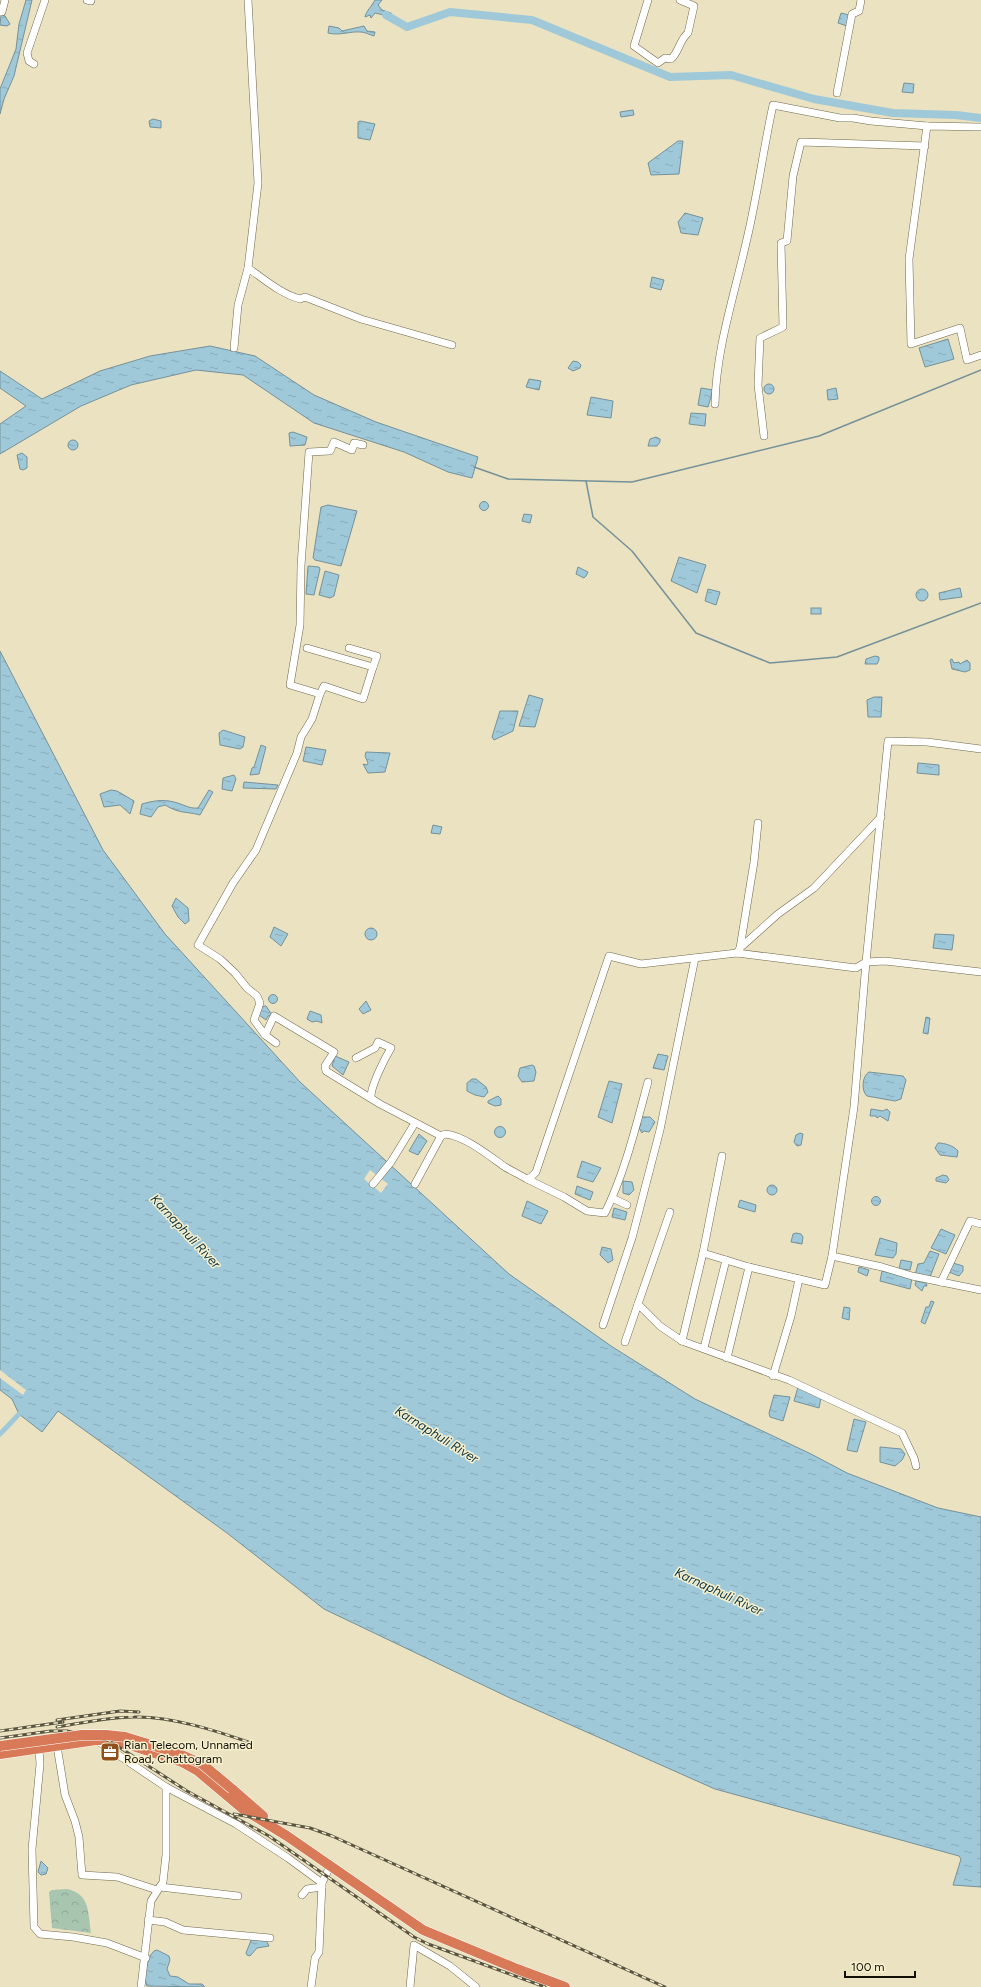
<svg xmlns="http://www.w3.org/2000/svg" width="981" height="1987" font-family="Figtree,sans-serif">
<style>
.park{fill:url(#park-crowns)}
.water{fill:url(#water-ripples);stroke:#759199}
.pier{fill:#eae2c1}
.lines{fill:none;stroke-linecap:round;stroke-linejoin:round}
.stream{stroke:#759199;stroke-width:1.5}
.canal{stroke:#9fc9d9;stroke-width:5}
.river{stroke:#9fc9d9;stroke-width:8}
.minor-casing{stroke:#6f684b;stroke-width:8}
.highway-casing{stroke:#fff;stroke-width:11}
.minor{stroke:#fff;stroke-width:7}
.highway{stroke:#d87958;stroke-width:10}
.rail-casing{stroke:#595442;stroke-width:3}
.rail{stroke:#f7f0ce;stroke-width:1.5;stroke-dasharray:4.5;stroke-linecap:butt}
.highway-bridge-casing{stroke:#fff;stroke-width:11;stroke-linecap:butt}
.highway-bridge{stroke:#d87958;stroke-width:10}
.labels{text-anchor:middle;stroke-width:3;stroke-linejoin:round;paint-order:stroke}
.poi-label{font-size:12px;fill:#120f05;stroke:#f7f0ce;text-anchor:start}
.water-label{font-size:13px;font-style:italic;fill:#0d3541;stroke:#f7f0ce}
</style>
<defs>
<pattern id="park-crowns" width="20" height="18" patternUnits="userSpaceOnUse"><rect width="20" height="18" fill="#a7c5af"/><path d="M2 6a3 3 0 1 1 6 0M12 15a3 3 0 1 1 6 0" fill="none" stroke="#8fa895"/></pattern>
<pattern id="water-ripples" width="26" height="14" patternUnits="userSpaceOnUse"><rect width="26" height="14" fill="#9fc9d9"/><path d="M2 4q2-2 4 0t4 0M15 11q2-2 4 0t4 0" fill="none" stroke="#88abb9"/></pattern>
</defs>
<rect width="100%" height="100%" fill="#eae2c1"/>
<!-- park -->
<path class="park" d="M 67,1889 C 90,1894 88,1912 91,1933 L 52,1928 L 49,1892 L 52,1890 Z"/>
<!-- water -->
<g class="water">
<path d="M 26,0 L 32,0 L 14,76 L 4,99 L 0,114 L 0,89 L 16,49 L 19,24 Z"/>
<path d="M 375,0 L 382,0 L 378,5 L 382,10 L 391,13 L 392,17 L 375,13 L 371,18 L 370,15 L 365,17 C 366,11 372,6 375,0 Z"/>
<path d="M 841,13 L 849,15 L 847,26 L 838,23 Z"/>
<path d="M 1,15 L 5,16 L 10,24 L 7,26 L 0,25 Z"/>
<path d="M 329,26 L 339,28 L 342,31 L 364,26 L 367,31 L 375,32 L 374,36 C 370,35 365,32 361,32 C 350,31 340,36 328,33 Z"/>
<path d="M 904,83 L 914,84 L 913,93 L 902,92 Z"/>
<path d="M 633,110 L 634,115 L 621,117 L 620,112 Z"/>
<path d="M 153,119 L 161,121 L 161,128 L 150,127 L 149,121 Z"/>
<path d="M 360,121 L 375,124 L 370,140 L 358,138 L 358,122 Z"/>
<path d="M 678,141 L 683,141 L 679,174 L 651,175 L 648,163 Z"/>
<path d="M 685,213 L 703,218 L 698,235 L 681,233 L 678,222 Z"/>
<path d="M 652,277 L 664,280 L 661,290 L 650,287 Z"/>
<path d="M 948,339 L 954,359 L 925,367 L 919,348 Z"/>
<path d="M 210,346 L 255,356 L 314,395 L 376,422 L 478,457 L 472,478 L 448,472 L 404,452 L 314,423 L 243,375 L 196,370 L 131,385 L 81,406 L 0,454 L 0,424 L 26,406 L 0,388 L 0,371 L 42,399 L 100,371 L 150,356 Z"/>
<path d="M 573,361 L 578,362 L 581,365 L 580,368 L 573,371 L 568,368 Z"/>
<path d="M 529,379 L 541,381 L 539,390 L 526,387 Z"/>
<circle cx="769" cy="389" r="5"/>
<path d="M 701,388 L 713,390 L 708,407 L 698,405 Z"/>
<path d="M 836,388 L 838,399 L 828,400 L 827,390 Z"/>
<path d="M 591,397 L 613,401 L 611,418 L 587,415 Z"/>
<path d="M 691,413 L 706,414 L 705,426 L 689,424 Z"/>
<path d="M 293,432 L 307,437 L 305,445 L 290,446 L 289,433 Z"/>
<path d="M 656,437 L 660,439 L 660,442 L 657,446 L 648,446 L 650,439 Z"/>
<circle cx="73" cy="445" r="5"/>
<path d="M 22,453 L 27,457 L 27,468 L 23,470 L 20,469 L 17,455 Z"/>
<circle cx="484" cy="506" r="4.5"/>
<path d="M 328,505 L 357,511 L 341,566 L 315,560 L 313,558 L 321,507 Z"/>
<path d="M 524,514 L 532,515 L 530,523 L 522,521 Z"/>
<path d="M 679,557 L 706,565 L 697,593 L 671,581 Z"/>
<path d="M 308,566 L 319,567 L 320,569 L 314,595 L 306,594 Z"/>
<path d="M 578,567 L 588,572 L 586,576 L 584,578 L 576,574 Z"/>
<path d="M 325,571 L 339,575 L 334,596 L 330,598 L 319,595 Z"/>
<path d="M 960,588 L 962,597 L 940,600 L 939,593 Z"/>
<path d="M 708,589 L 720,592 L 716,605 L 705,601 Z"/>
<circle cx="922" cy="595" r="6"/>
<rect x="811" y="608" width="10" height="6"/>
<path d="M 0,651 L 103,850 L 165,934 L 300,1082 L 509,1274 L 611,1346 L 695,1399 L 811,1454 L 847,1473 L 938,1508 L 981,1517 L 981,1887 L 953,1885 L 961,1859 L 959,1856 L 715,1789 L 510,1698 L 324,1609 L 227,1533 L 58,1411 L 42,1432 L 19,1414 L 12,1399 L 0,1390 Z"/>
<path d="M 875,656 L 879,657 L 879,660 L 877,664 L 865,664 L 866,659 Z"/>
<path d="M 952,659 L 954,663 L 959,662 L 960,664 L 967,660 L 970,663 L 970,670 L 965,672 L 952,669 L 950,660 Z"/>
<path d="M 529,695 L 543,699 L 535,727 L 519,726 Z"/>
<path d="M 874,697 L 882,697 L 881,717 L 868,717 L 867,700 Z"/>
<path d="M 500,711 L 518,711 L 513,731 L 494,740 L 492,737 Z"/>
<path d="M 223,730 L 245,737 L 243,747 L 240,749 L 220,745 L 219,733 Z"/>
<path d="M 261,745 L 266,747 L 259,774 L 250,775 L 252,768 L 254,767 Z"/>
<path d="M 306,747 L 326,750 L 322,765 L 303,761 Z"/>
<path d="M 366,752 L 390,753 L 385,772 L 368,773 L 363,764 L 367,765 L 368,763 L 365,756 Z"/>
<path d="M 918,763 L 939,765 L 939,775 L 917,773 Z"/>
<path d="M 234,775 L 236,779 L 232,791 L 222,789 L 223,778 Z"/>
<path d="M 244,782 L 278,785 L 276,789 L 243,788 Z"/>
<path d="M 111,790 L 117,791 L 134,801 L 130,814 L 120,805 L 104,807 L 100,794 Z"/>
<path d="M 209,790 L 213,792 L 200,815 C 185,811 180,814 165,805 L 158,807 L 151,817 L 140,814 L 142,804 C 153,801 162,799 174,802 C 183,804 189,809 198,808 Z"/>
<path d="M 433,825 L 442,827 L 440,834 L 431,833 Z"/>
<path d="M 176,898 L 188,908 L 189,921 L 185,924 L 178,917 L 172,906 Z"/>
<path d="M 274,927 L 288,934 L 281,946 L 270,937 Z"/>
<circle cx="371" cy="934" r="6"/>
<path d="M 935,934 L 954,935 L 952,950 L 933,948 Z"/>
<circle cx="273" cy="999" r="4.5"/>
<path d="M 366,1001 L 371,1010 L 363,1014 L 359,1009 Z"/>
<path d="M 264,1006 L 266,1006 L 272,1015 L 268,1016 L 266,1020 L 259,1015 L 260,1010 Z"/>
<path d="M 310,1011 L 321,1015 L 322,1023 L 317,1021 L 312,1022 L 307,1019 Z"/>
<path d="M 926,1017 L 930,1018 L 928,1034 L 923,1033 Z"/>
<path d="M 658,1054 L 668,1056 L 664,1070 L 653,1068 Z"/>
<path d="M 335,1056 L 349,1062 L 343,1075 L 332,1066 Z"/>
<path d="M 532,1065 L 534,1066 L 536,1072 L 534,1081 L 522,1082 L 518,1076 L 520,1068 Z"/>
<path d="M 869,1072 L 903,1076 L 906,1080 L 901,1099 L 895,1101 L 867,1096 C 861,1091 862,1076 869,1072 Z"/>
<path d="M 472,1079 L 476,1079 L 486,1087 L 488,1092 L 484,1097 L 475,1095 L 467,1091 L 467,1083 Z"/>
<path d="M 609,1081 L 622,1084 L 612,1123 L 598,1117 Z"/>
<path d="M 498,1096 L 501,1099 L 501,1105 L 495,1106 L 488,1103 L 488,1101 Z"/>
<path d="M 871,1109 L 883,1111 L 887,1109 L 890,1112 L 888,1121 L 880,1116 L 877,1118 L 876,1116 L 870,1116 Z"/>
<path d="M 641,1117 L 650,1117 L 655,1122 L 649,1132 L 644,1131 L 642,1133 L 639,1128 L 641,1124 L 639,1121 Z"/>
<circle cx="500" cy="1132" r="5.5"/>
<path d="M 800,1133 L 803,1134 L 801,1145 L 797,1146 L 794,1142 L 796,1135 Z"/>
<path d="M 419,1134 L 427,1141 L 418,1155 L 409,1151 Z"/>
<path d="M 938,1143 C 945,1143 954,1146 958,1151 L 957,1157 L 940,1155 L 935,1148 Z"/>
<path d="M 582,1161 L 601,1168 L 593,1182 L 577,1177 Z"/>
<path d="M 943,1175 L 947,1176 L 949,1180 L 946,1183 L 936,1181 L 936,1178 Z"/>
<path d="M 623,1181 L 632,1182 L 634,1190 L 629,1195 L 623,1193 Z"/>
<circle cx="772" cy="1190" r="5"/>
<path d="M 577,1186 L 593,1192 L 590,1200 L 575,1194 Z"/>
<circle cx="876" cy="1201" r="4.5"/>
<path d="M 740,1200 L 756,1205 L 755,1212 L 738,1207 Z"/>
<path d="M 527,1201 L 548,1211 L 541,1224 L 522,1216 Z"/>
<path d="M 614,1208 L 627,1212 L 625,1220 L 612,1217 Z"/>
<path d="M 941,1229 L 955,1235 L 946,1254 L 931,1248 Z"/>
<path d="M 796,1233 L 801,1234 L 803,1237 L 802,1244 L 791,1242 L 793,1234 Z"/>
<path d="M 880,1238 L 897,1243 L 896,1254 L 893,1258 L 875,1255 Z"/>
<path d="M 602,1247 L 611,1249 L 613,1260 L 608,1263 L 600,1255 Z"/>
<path d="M 930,1251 L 939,1254 L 930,1277 L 915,1275 L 918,1264 L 924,1263 Z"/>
<path d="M 901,1260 L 912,1262 L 910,1270 L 899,1269 Z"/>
<path d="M 953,1263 L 963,1266 L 963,1271 L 959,1276 L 949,1272 Z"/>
<path d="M 859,1267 L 869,1270 L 867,1276 L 858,1272 Z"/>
<path d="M 882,1271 L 912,1278 L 910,1289 L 880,1281 Z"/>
<path d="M 916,1281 L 926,1283 L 927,1286 L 924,1286 L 922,1291 L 915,1285 Z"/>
<path d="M 931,1301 L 934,1302 L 925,1324 L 921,1322 L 926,1307 L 929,1307 Z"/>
<path d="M 844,1307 L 850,1308 L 849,1320 L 842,1318 Z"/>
<path d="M 798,1387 L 821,1398 L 819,1408 L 794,1401 Z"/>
<path d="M 774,1395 L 790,1397 L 783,1421 L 770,1417 L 769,1413 Z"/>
<path d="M 854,1419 L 866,1422 L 857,1452 L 847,1450 Z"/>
<path d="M 880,1447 L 901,1449 L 905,1454 L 902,1460 L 895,1466 L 880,1462 Z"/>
<path d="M 41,1861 L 48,1868 L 46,1874 L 41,1875 L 38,1872 Z"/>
<path d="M 252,1938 L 266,1940 L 269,1946 L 257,1948 L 250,1956 L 247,1955 L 246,1953 Z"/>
<path d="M 157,1950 L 169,1956 L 170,1960 L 167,1969 L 170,1976 L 178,1977 L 189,1984 L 202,1984 L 205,1987 L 147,1986 C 143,1977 147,1957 154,1951 Z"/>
</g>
<!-- pier -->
<g class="pier">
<path d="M 370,1170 L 388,1184 L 381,1193 L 364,1179 Z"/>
<path d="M 0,1370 L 26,1390 L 23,1395 L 0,1378 Z"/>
</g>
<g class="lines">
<!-- stream -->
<g class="stream">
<path d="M 474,467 L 508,479 L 632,482 L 819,436 L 981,370"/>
<path d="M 586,481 L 593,517 L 632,551 L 696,633 L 770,663 L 837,657 L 981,603"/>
</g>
<!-- canal -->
<path class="canal" d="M 0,1434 L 23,1410"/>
<!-- river -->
<path class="river" d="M 386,15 L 407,27 L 450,12 L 532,20 L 670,77 L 731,75 L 814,99 L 893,113 L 956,115 L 981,118"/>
<defs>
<g id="minor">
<path d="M 87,0 L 91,1"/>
<path d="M 248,0 L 258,183 L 248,268 C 264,279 281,294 300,299 L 305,297 L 361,319 L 452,345"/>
<path d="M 648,0 L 634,46 L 658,63 L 665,58 L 671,59 C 679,52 680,39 688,33 L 694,6 L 680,0"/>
<path d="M 0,12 L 2,12 L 5,0"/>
<path d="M 34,64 L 29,61 L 27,53 L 45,0"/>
<path d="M 837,93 L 852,14 L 859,11 L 861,0"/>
<path d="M 981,127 L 927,126 L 909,259 L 911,344 L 960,328 L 967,360 L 981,355"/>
<path d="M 234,348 L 238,305 L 248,268"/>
<path d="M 715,404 C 716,350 734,296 746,243 C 757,198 763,151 773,105 L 840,118 L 853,118 L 871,121 L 927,126"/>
<path d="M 764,436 L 758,385 L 760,338 L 783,327 L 781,243 L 787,241 L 793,176 L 801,142 L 925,146"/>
<path d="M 363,445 L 354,443 L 352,450 L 334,442 L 330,451 L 309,452 L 301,566 L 300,625 L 290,685 L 320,694 L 312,719 L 301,737 L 297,753 L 256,850 L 233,883 L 198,945 L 220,959 L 235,973 L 247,988 L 257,996 L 260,1003 L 254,1020 L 265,1035 L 274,1016 L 334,1052 L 325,1066 L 326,1071 L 380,1104 L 441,1136"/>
<path d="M 307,648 L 373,667 L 363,699 L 324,686 L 320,694"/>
<path d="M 349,648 L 377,656 L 373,667"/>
<path d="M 740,948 L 754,862 L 758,823"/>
<path d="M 737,953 L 740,948 L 778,914 L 814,888 L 881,817"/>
<path d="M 265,1035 L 276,1043"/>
<path d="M 356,1058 L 375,1048 L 378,1042 L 391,1048 C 385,1058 370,1087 371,1098"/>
<path d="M 648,1082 C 636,1126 625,1172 605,1213 L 587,1211 L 564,1197 L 527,1179 L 531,1177 L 536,1172 L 609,956 L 641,964 L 737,953 L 856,968 L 866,962 L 885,961 L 981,972"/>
<path d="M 373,1184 L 391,1162 L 415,1123"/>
<path d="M 415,1184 L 441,1136 L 445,1134 C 465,1136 488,1155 505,1167 C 512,1171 520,1175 527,1179"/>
<path d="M 612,1198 L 627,1205"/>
<path d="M 703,1253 L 749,1267 L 825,1285 L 832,1256 L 854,1107 L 866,962 L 888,741 L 927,742 L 981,749"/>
<path d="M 832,1256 L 882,1267 L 912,1276 L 981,1290"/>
<path d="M 941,1282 L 970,1221 L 981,1224"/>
<path d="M 638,1304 L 670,1212"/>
<path d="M 603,1325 L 632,1238 L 660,1130 L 695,958"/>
<path d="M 682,1341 L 703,1253 L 722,1156"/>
<path d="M 625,1342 L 638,1304 L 660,1326 L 682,1341 L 789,1380 L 902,1433 L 914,1458 L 916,1466"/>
<path d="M 704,1348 L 726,1260"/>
<path d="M 727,1358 L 749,1267"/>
<path d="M 773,1376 L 791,1316 L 799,1279"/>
<path d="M 96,1740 L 166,1787 L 236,1824 L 288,1858 L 322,1883 L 319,1952 L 315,1958 L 311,1987"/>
<path d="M 57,1746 L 65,1795 L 75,1821 L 79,1837 L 82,1875 L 117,1877 L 157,1890"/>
<path d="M 39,1749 L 40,1764 L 32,1849 L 34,1927 L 40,1934 L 73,1937 L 107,1943 L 146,1958"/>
<path d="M 322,1883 L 330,1866"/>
<path d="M 160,1887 L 238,1896"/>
<path d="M 302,1895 L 307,1889 L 322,1887"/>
<path d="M 148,1920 L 165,1922 L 183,1930 L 270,1938"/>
<path d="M 141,1987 L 151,1901 L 163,1882 L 166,1855 L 166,1787"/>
<path d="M 410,1987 L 414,1945 L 450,1966 L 476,1987"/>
</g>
<g id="highway">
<path d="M 0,1754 L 96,1740 L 115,1740 L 182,1762 L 198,1771 L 243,1809 L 287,1836 L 423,1930 L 517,1969 L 565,1987"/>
<path d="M 232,1789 L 263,1816"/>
</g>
</defs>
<!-- minor casing -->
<use href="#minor" class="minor-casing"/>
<!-- highway casing -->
<use href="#highway" class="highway-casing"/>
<!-- minor -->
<use href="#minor" class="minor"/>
<!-- highway -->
<use href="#highway" class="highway"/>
<defs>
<g id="rail">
<path d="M 57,1720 L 120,1711 L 139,1712"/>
<path d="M 57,1727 C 82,1723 109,1717 134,1717 C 171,1716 217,1731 251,1743"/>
<path d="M 0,1731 L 63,1722"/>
<path d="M 0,1738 L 51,1731 L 67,1731 L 108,1740 L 187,1791 L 269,1836 L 414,1937 L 428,1944 L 545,1987"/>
<path d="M 234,1814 L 310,1828 L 332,1836 L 665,1987"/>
</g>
</defs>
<!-- rail casing -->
<use href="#rail" class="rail-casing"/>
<!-- rail -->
<use href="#rail" class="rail"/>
<defs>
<path id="highway-bridge" d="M 0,1746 L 82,1735 L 106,1735 L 125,1737 L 177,1753 L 202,1764 L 232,1789"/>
</defs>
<!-- highway-bridge casing -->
<use href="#highway-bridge" class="highway-bridge-casing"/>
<!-- highway-bridge -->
<use href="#highway-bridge" class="highway-bridge"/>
</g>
<!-- icons -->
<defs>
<symbol id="office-square" viewBox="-11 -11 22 22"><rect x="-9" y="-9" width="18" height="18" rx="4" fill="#90501b" stroke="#f7f0ce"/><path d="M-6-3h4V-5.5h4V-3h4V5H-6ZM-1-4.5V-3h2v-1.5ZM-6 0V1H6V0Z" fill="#fff"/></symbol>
</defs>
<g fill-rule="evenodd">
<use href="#office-square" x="99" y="1741" width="22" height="22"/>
</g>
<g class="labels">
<!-- poi labels -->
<g class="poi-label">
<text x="124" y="1749">Rian Telecom, Unnamed<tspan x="124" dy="14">Road, Chattogram</tspan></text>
</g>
<!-- water labels -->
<g class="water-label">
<text transform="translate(186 1231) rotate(47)" y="5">Karnaphuli River</text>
<text transform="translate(437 1434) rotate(32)" y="5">Karnaphuli River</text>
<text transform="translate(719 1591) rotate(25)" y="5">Karnaphuli River</text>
</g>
</g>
<!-- scale -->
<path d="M845 1971v6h70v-6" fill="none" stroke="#120f05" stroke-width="2"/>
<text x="851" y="1971" font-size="12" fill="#120f05" stroke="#f7f0ce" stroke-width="3" paint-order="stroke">100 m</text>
</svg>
